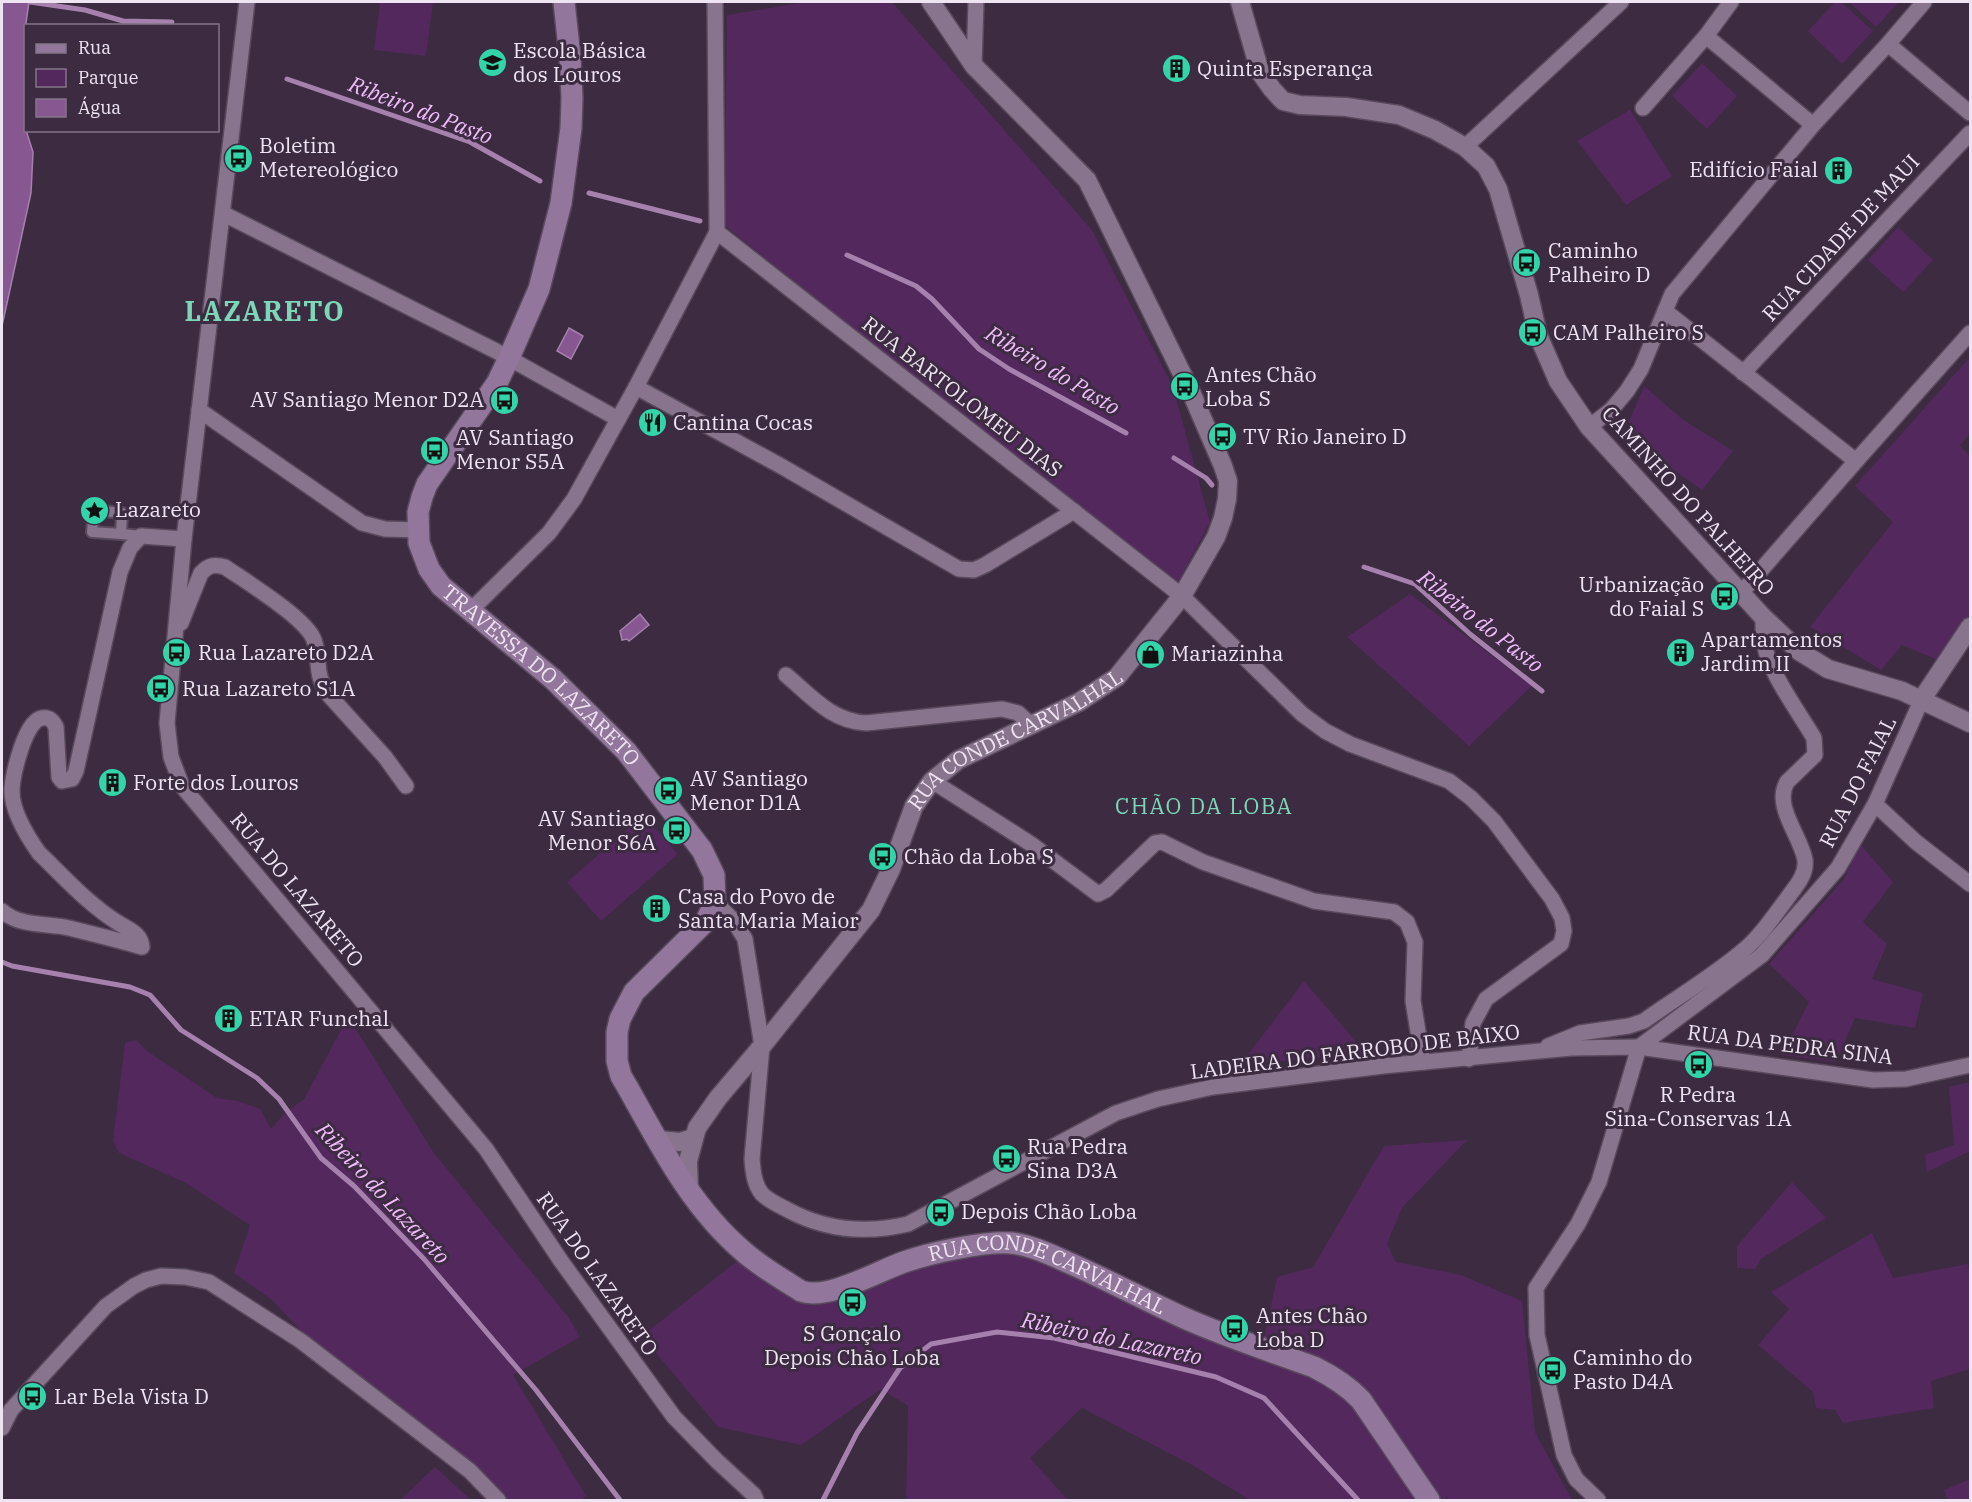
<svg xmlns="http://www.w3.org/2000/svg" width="1972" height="1502" font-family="'IBM Plex Serif',serif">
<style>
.green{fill:#53285d}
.water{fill:#865791;stroke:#a681ae;stroke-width:1.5}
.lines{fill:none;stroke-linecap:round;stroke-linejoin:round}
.stream{stroke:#a681ae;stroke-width:5}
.pedestrian-casing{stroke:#58495c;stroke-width:14}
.minor-casing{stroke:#58495c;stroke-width:18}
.tertiary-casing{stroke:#58495c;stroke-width:21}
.secondary-casing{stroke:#58495c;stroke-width:24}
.pedestrian{stroke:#88748d;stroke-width:10}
.minor{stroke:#88748d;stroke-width:15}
.tertiary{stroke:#88748d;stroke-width:18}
.secondary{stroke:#93769b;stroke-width:21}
.labels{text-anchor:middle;stroke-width:6;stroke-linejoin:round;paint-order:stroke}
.poi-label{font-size:21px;fill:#efe4f2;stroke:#3c2b41;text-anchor:start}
.street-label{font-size:21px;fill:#efe4f2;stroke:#3c2b41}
.water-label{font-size:22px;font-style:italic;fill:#f2bcfe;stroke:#3c2b41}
.neighbourhood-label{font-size:22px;letter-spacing:1.5px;fill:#7bd7b7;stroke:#3c2b41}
.district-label{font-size:27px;font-weight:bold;letter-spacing:1.5px;fill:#7bd7b7;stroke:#3c2b41}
</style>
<rect width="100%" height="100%" fill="#3c2b41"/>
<!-- green -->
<g class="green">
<path d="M 380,2 L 433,2 L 426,56 L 374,50 Z"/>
<path d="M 806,2 L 892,2 L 1092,230 L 1173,387 L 1210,522 L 1176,586 L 724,225 L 727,15 Z"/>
<path d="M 1835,2 L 1841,2 L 1873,31 L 1842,64 L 1808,31 Z"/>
<path d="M 1849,2 L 1899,2 L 1876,27 Z"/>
<path d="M 1702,63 L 1737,96 L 1707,129 L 1672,96 Z"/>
<path d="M 1630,110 L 1672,176 L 1626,205 L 1577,141 Z"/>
<path d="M 1898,227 L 1933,260 L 1903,292 L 1868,260 Z"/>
<path d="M 1970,357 L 1970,433 L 1960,446 L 1970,456 L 1970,613 L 1938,660 L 1902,645 L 1881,670 L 1810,627 L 1893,522 L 1855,486 Z"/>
<path d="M 1644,386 L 1682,419 L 1733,451 L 1702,490 L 1648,452 L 1626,429 Z"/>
<path d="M 1410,594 L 1532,686 L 1469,746 L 1347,637 Z"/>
<path d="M 644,815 L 678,854 L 601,921 L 567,882 Z"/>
<path d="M 1860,844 L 1893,882 L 1863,922 L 1887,944 L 1872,979 L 1923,993 L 1915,1028 L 1855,1018 L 1836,1062 L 1782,1055 L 1809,1002 L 1769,964 L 1844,879 Z"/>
<path d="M 1304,981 L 1366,1053 L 1240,1065 Z"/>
<path d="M 348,1017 L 434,1153 L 569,1318 L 580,1337 L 513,1375 L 586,1496 L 581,1500 L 496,1500 L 307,1337 L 272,1300 L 234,1273 L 250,1225 L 186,1183 L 119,1153 L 113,1141 L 125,1043 L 136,1040 L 147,1051 L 217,1098 L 237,1101 L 260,1109 L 271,1129 L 284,1114 L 304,1099 Z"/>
<path d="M 1970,1082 L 1970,1151 L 1927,1172 L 1925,1155 L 1954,1145 L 1949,1087 Z"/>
<path d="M 1467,1140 L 1402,1208 L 1387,1244 L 1396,1262 L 1461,1275 L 1522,1301 L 1535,1432 L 1572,1500 L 1250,1500 L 1192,1465 L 1082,1408 L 1030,1458 L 1068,1500 L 906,1500 L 908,1406 L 881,1389 L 801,1445 L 718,1427 L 642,1336 L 746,1254 L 801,1291 L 1012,1243 L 1263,1342 L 1277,1277 L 1313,1267 L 1384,1146 Z"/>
<path d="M 1792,1182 L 1826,1218 L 1761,1259 L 1755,1269 L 1737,1268 L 1737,1246 Z"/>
<path d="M 1872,1233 L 1893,1278 L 1968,1264 L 1970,1271 L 1970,1369 L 1931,1381 L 1934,1408 L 1843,1423 L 1835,1410 L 1816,1408 L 1813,1392 L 1758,1345 L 1789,1309 L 1771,1292 Z"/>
<path d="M 435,1467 L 471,1500 L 400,1500 Z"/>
<path d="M 1970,1479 L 1970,1500 L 1948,1500 L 1944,1490 Z"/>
</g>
<!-- water -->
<g class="water">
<path d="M 2,2 L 29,2 L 25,30 L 25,127 L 33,152 L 31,193 L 2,326 Z"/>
<path d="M 569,328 L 583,336 L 571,359 L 557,351 Z"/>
<path d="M 640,614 L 649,625 L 629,641 L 627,639 L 622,640 L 620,631 Z"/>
</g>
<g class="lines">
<!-- stream -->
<g class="stream">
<path d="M 30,2 L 85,10 L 123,21 L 172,22"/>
<path d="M 287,79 L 470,142 L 540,181"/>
<path d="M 589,193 L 700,221"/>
<path d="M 847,255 L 916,286 L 932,299 L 979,349 L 1009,369 L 1126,433"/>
<path d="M 1174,458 L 1206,478 L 1212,485"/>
<path d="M 1364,567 L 1415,584 L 1470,634 L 1542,691"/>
<path d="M 2,962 L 12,966 L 130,987 L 150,995 L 181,1030 L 257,1078 L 279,1099 L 321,1158 L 354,1186 L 424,1259 L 536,1390 L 620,1500"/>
<path d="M 823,1500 L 857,1433 L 900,1368 L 931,1344 L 997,1332 L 1054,1338 L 1216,1377 L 1264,1398 L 1358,1500"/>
</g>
<defs>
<path id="pedestrian" d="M 121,534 L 92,532 L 94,510 L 122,513 L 121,534 L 141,536"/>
<g id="minor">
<path d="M 247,2 L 184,539 L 167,723 L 171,757 L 182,786 L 486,1149 L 561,1261 L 674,1417 L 717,1461 L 754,1495 L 756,1500"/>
<path d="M 1706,36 L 1731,2"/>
<path d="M 1888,44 L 1970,113"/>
<path d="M 974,66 L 976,2"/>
<path d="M 1643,108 L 1706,36 L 1813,125"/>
<path d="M 1465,147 L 1621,2"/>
<path d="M 224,214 L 496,351 L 618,419"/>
<path d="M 717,232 L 1182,596 L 1302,714 L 1325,731 L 1350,744 L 1449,781 L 1471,798 L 1494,821 L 1552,899 L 1562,918 L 1564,931 L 1561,944 L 1486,999 L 1473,1023 L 1469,1059"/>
<path d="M 1665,311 L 1856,461"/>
<path d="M 1743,373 L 1970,133"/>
<path d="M 636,387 L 781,466 L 959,569 L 974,570 L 985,565 L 1074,511"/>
<path d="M 199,410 L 362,523 L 385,529 L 418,530"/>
<path d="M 1589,427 L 1611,410 L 1627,391 L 1641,369 L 1672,294 L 1813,125 L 1888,44 L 1924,2"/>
<path d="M 1741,593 L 1856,461 L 1970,333"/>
<path d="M 471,610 L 549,533 L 574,499 L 636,387 L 717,232 L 715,2"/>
<path d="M 181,623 L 201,573 C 209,565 214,564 225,567 C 245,581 306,618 314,640 C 321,659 314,672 327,693 L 385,757 L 406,786"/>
<path d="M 786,675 C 811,696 831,721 866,723 L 1002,709 L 1018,713 L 1030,724"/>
<path d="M 932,781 L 1031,844 L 1098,894 L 1106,890 L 1155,843 L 1162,842 L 1203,862 L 1314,901 L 1394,912 L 1407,922 L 1415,942 L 1413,1001 L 1423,1062"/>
<path d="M 1875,804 L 1916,842 L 1970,884"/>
<path d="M 715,902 L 734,921 L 745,939 L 762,1046 L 752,1159 C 753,1171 754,1184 762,1194 C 768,1200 778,1205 786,1209 C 824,1230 866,1234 908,1224 L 1116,1113 L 1158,1099 L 1213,1087 L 1383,1066 L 1571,1048 L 1639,1047 L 1873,1080 L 1906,1079 L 1970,1065"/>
<path d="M 2,911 C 20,927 47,923 69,928 C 93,934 118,940 142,947 C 141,934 130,930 120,924 C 90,906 65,878 39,853 C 27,836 11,810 12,789 C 13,774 25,720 42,718 C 50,717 53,721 56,727 L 59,777 L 62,781 L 72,779 L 76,771 L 120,572 L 130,548 L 141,536 L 184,539"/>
<path d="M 1548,1046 L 1580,1033 L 1629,1026 L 1644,1021 C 1676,998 1715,975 1745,949 C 1761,936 1773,917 1786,900 C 1794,888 1807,876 1805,860 C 1801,836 1773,806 1787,782 L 1815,755 L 1814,738 C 1799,713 1776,681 1767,655 C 1763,643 1763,630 1763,617"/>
<path d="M 1639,1047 L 1762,955 L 1838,868 L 1875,804 L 1922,699"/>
<path d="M 2,1428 L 11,1410 L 106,1306 L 134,1286 L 146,1280 L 161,1276 L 185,1277 L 209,1282 L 301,1341 L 470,1471 L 498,1500"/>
<path d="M 1598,1500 L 1576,1479 L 1564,1455 L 1537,1335 L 1536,1288 L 1578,1224 L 1599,1182 L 1639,1047"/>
</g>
<g id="tertiary">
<path d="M 1240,2 L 1260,72 L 1272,89 L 1283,101 L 1300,105 L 1346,107 L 1399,115 L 1435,130 L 1465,147 L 1486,166 L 1498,189 L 1529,295 L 1538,335 L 1558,381 L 1589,427 L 1763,617 L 1799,651 L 1828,669 L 1902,691 L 1970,723"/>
<path d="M 1922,699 L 1970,627"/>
<path d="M 658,1140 L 680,1142 L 693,1138"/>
<path id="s1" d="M 689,1191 L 688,1161 L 697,1128 L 718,1098 L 762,1046 L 871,910 L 891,869 L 914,806 L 932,781 L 958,760 L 1079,702 L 1117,677 L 1182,596 L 1216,537 L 1223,518 L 1227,499 L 1228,481 L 1223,466 L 1191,392 L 1087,180 L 974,66 L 931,2"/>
</g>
<g id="secondary">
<path id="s2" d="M 564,2 L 570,57 L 572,98 L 571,128 L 561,203 L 539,289 L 509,358 L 497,383 L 427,484 L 422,497 L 418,512 L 419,543 L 429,569 L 441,586 L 553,679 L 626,751 L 702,850 L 714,875 L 715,902 L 706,921 L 634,992 L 620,1019 L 617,1032 L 617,1061 L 621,1076 L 628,1088 C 661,1147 692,1208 744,1252 C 761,1267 782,1279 801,1291 C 827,1301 878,1271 904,1262 C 930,1253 984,1241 1011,1243 C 1030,1245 1049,1254 1067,1262 C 1106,1279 1143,1299 1182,1317 C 1224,1336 1270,1351 1314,1367 C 1332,1376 1347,1385 1361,1400 L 1429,1500"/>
</g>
</defs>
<!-- pedestrian casing -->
<use href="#pedestrian" class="pedestrian-casing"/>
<!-- minor casing -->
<use href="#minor" class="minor-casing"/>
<!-- tertiary casing -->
<use href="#tertiary" class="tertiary-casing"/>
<!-- secondary casing -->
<use href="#secondary" class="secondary-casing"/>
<!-- pedestrian -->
<use href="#pedestrian" class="pedestrian"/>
<!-- minor -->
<use href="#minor" class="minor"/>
<!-- tertiary -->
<use href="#tertiary" class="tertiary"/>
<!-- secondary -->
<use href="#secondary" class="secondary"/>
</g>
<!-- icons -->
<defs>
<symbol id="school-disc" viewBox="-11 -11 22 22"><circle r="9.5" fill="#32d4a9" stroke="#3c2b41"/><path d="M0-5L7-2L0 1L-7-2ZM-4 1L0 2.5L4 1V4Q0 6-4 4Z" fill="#111"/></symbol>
<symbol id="building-disc" viewBox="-11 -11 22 22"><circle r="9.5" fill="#32d4a9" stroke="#3c2b41"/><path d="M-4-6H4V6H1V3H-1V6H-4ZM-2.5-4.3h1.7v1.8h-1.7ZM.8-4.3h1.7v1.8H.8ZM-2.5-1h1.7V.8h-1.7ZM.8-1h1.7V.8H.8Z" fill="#111"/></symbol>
<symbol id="bus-disc" viewBox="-11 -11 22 22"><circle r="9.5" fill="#32d4a9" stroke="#3c2b41"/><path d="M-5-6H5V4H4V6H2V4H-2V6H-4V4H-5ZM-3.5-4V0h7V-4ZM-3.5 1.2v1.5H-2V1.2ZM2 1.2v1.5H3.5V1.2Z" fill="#111"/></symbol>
<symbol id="restaurant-disc" viewBox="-11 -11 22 22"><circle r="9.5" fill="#32d4a9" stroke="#3c2b41"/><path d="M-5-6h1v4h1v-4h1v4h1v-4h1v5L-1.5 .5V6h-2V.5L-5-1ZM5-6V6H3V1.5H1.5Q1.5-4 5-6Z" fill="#111"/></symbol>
<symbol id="sight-disc" viewBox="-11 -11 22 22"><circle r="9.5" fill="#32d4a9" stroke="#3c2b41"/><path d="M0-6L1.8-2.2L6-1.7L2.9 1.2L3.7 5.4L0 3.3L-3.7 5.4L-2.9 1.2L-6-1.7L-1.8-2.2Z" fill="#111"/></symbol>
<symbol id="shop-disc" viewBox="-11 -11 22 22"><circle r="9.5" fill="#32d4a9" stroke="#3c2b41"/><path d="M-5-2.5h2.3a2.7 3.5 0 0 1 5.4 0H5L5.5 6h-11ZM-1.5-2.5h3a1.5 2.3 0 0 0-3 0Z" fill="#111"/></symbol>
</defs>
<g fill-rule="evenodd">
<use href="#school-disc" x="476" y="46" width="33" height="33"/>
<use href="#building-disc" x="1160" y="52" width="33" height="33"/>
<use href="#bus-disc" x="222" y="142" width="33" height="33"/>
<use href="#building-disc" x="1822" y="154" width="33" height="33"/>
<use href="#bus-disc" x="1510" y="246" width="33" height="33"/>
<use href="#bus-disc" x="1516" y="316" width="33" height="33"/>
<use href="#bus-disc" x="1168" y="370" width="33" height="33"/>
<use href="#bus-disc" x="488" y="384" width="33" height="33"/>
<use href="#restaurant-disc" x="636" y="406" width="33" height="33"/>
<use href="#bus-disc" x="1206" y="420" width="33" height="33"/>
<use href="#bus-disc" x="418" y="434" width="33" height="33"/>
<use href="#sight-disc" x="78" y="494" width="33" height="33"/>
<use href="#bus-disc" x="1708" y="580" width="33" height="33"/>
<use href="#building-disc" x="1664" y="636" width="33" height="33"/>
<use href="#bus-disc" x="160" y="636" width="33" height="33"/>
<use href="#shop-disc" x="1134" y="638" width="33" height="33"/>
<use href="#bus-disc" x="144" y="672" width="33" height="33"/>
<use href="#building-disc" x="96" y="766" width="33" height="33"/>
<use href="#bus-disc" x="652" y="774" width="33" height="33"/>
<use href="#bus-disc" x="660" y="814" width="33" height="33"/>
<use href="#bus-disc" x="866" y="840" width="33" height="33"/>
<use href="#building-disc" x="640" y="892" width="33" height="33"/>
<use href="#building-disc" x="212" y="1002" width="33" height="33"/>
<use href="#bus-disc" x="1682" y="1048" width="33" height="33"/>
<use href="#bus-disc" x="990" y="1142" width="33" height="33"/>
<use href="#bus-disc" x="924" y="1196" width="33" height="33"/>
<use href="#bus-disc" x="836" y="1286" width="33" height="33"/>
<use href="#bus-disc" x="1218" y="1312" width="33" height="33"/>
<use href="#bus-disc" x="1536" y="1354" width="33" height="33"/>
<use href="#bus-disc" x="16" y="1380" width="33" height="33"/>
</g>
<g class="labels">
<!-- poi labels -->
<g class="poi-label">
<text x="513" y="58">Escola Básica<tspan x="513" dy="24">dos Louros</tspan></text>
<text x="1197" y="76">Quinta Esperança</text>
<text x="259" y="153">Boletim<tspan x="259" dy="24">Metereológico</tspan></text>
<text x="1818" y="177" text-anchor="end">Edifício Faial</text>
<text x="1548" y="258">Caminho<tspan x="1548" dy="24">Palheiro D</tspan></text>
<text x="1553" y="340">CAM Palheiro S</text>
<text x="1205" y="382">Antes Chão<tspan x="1205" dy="24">Loba S</tspan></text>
<text x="484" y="407" text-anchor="end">AV Santiago Menor D2A</text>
<text x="673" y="430">Cantina Cocas</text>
<text x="1243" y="444">TV Rio Janeiro D</text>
<text x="456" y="445">AV Santiago<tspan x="456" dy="24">Menor S5A</tspan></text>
<text x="115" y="517">Lazareto</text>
<text x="1704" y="592" text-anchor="end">Urbanização<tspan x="1704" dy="24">do Faial S</tspan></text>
<text x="1701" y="647">Apartamentos<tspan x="1701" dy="24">Jardim II</tspan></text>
<text x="198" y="660">Rua Lazareto D2A</text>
<text x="1171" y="661">Mariazinha</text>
<text x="182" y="696">Rua Lazareto S1A</text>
<text x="690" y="786">AV Santiago<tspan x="690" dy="24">Menor D1A</tspan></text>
<text x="133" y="790">Forte dos Louros</text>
<text x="656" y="826" text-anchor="end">AV Santiago<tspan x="656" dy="24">Menor S6A</tspan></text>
<text x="904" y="864">Chão da Loba S</text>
<text x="678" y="904">Casa do Povo de<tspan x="678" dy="24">Santa Maria Maior</tspan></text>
<text x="249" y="1026">ETAR Funchal</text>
<text x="1698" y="1102" text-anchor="middle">R Pedra<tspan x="1698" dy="24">Sina-Conservas 1A</tspan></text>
<text x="1027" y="1154">Rua Pedra<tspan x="1027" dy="24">Sina D3A</tspan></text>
<text x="961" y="1219">Depois Chão Loba</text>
<text x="1256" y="1323">Antes Chão<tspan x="1256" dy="24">Loba D</tspan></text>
<text x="852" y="1341" text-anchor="middle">S Gonçalo<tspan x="852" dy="24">Depois Chão Loba</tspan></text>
<text x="1573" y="1365">Caminho do<tspan x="1573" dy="24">Pasto D4A</tspan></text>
<text x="54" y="1404">Lar Bela Vista D</text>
</g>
<!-- street labels -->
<g class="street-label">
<text transform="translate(1841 238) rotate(-47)" y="7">RUA CIDADE DE MAUI</text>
<text transform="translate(962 397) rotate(38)" y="7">RUA BARTOLOMEU DIAS</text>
<text transform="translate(1688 501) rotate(48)" y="7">CAMINHO DO PALHEIRO</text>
<text dy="7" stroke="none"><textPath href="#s2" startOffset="760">TRAVESSA DO LAZARETO</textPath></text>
<text dy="7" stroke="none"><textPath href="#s1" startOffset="579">RUA CONDE CARVALHAL</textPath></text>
<text transform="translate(1858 782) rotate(-63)" y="7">RUA DO FAIAL</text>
<text transform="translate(297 890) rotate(50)" y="7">RUA DO LAZARETO</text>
<text transform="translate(1790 1045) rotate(7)" y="7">RUA DA PEDRA SINA</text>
<text transform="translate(1355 1052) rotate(-7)" y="7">LADEIRA DO FARROBO DE BAIXO</text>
<text transform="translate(597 1274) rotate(55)" y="7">RUA DO LAZARETO</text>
<text dy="7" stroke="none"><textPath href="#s2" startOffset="1809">RUA CONDE CARVALHAL</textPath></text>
</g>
<!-- water labels -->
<g class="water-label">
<text transform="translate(421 110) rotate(21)" y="8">Ribeiro do Pasto</text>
<text transform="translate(1053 370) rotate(31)" y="8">Ribeiro do Pasto</text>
<text transform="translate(1481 621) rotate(38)" y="8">Ribeiro do Pasto</text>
<text transform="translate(383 1193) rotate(47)" y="8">Ribeiro do Lazareto</text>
<text transform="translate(1112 1338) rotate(12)" y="8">Ribeiro do Lazareto</text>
</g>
<!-- neighbourhood labels -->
<g class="neighbourhood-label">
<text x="1204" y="814">CHÃO DA LOBA</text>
</g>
<!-- district labels -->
<g class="district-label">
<text x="265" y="321">LAZARETO</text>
</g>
</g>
<!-- border -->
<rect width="1972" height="1502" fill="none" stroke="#efe4f2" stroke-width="6"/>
<!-- legend -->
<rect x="24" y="24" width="195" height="108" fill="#3c2b41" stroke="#847588" stroke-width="1.5"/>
<rect x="36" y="44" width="30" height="9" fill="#93769b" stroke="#847588" stroke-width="1.5"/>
<text x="78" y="54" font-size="18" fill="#efe4f2">Rua</text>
<rect x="36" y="69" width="30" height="18" fill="#53285d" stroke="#847588" stroke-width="1.5"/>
<text x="78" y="84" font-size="18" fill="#efe4f2">Parque</text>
<rect x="36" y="99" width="30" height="18" fill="#865791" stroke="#847588" stroke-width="1.5"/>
<text x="78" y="114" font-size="18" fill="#efe4f2">Água</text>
</svg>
